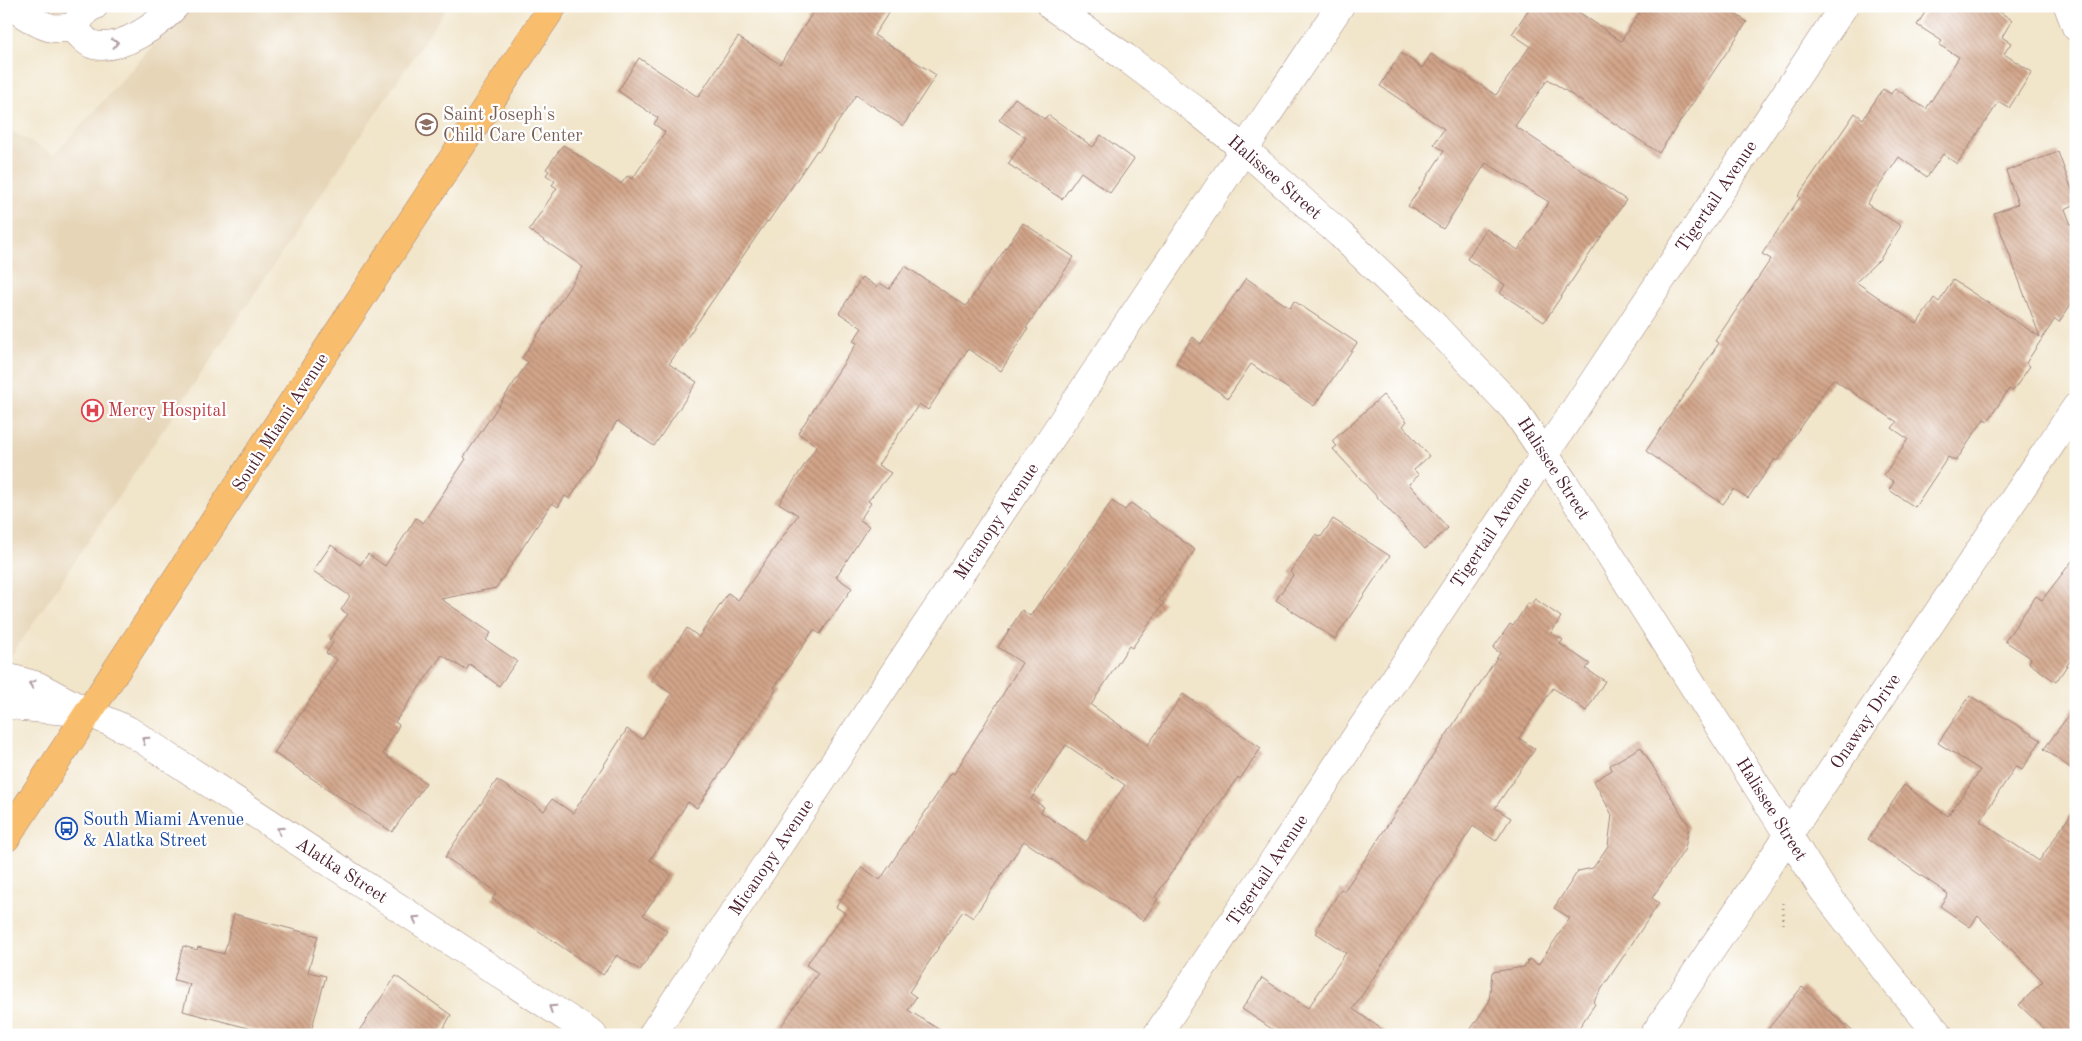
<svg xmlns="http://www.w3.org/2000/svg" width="2082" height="1041" font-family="'Old Standard TT',serif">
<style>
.built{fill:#e6d5b7}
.building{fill:url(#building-back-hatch);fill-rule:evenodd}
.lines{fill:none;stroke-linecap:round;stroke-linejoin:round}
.minor-casing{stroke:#9e827a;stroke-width:29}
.major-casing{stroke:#9e827a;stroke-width:29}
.path{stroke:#9e827a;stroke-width:3;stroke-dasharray:1 4;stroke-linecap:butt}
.minor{stroke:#fff;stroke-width:28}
.major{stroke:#f9be6d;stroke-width:28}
.oneway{stroke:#ae9aa0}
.labels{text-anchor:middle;stroke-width:4.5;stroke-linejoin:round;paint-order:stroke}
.education-label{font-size:18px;fill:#785e54;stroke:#fff;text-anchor:start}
.street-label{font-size:18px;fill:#4a1f2b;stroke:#fff}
.health-label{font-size:18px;fill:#be3a42;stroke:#fff;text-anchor:start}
.transit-label{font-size:18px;fill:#164399;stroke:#fff;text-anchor:start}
</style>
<defs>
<pattern id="building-back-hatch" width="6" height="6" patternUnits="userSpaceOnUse" patternTransform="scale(1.25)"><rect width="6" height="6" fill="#d2a589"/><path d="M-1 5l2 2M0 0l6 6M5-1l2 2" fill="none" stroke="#ac8670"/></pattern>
</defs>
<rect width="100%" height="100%" fill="#fff"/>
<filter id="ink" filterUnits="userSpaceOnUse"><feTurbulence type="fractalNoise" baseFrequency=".02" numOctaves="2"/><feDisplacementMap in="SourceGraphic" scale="10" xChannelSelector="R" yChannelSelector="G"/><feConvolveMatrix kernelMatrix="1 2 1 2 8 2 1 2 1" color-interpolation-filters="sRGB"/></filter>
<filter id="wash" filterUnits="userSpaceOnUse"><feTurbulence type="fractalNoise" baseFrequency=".0096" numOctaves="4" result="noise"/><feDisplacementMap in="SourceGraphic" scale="20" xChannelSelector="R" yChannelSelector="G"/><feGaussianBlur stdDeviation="1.12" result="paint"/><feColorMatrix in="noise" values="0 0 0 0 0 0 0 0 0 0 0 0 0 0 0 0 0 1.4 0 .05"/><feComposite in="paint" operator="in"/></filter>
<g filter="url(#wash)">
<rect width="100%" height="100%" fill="#f1e5ca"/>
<!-- built -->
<path class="built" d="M 189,6 L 448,6 L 6,664 L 6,128 L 54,155 Z"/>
<g id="blocks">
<!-- building -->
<g class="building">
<path d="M 817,6 L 893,6 L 874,35 L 936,75 L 903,126 L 856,95 L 819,151 L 817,150 L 768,222 L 767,221 L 669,364 L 697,382 L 654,446 L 617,421 L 570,499 L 565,496 L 558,507 L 552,503 L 496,588 L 441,599 L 491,633 L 486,640 L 517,661 L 499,686 L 470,664 L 466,670 L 442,655 L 395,722 L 399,725 L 383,754 L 426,783 L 392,832 L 274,753 L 337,660 L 326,653 L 333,643 L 329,640 L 348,614 L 341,610 L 350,596 L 313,571 L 331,545 L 360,565 L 368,554 L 385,566 L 416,518 L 423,523 L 466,459 L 464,457 L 528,362 L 522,358 L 583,267 L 529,230 L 557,188 L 552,185 L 555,181 L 546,175 L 549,171 L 546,169 L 563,145 L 621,184 L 627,176 L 632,179 L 665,132 L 654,124 L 658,118 L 618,91 L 639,58 L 698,97 L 738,37 L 780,64 Z"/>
<path d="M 1531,6 L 1570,6 L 1621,41 L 1644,6 L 1724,6 L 1747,22 L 1659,153 L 1548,79 L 1515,126 L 1626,200 L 1544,322 L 1500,293 L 1505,285 L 1467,259 L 1486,229 L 1518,250 L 1549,202 L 1486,163 L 1443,229 L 1408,206 L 1444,151 L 1434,144 L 1444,129 L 1380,86 L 1401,53 L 1422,68 L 1431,54 L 1496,95 L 1530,46 L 1512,34 Z"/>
<path d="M 1929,6 L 1991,6 L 2012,20 L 2002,37 L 2011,43 L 2004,54 L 2032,72 L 2009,108 L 1999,102 L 1957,164 L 1943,154 L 1927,177 L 1899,157 L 1867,204 L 1901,226 L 1880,259 L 1856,282 L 1917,324 L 1934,298 L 1939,302 L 1953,280 L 2040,337 L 1994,213 L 2018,204 L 2006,171 L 2058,152 L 2076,201 L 2076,204 L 2065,209 L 2076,238 L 2076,297 L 2059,322 L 2055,319 L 2026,363 L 2030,366 L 2013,391 L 2009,389 L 1988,421 L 1984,419 L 1956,461 L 1948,457 L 1915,507 L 1889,490 L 1894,482 L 1884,475 L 1908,439 L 1892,428 L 1897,422 L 1833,379 L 1777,461 L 1775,459 L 1748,498 L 1734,489 L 1723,504 L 1646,451 L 1719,343 L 1715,341 L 1771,259 L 1762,254 L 1800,197 L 1798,196 L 1855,113 L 1863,119 L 1883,89 L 1891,94 L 1895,88 L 1926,109 L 1959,57 L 1939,45 L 1942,41 L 1917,25 Z"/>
<path d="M 1015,98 L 1044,119 L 1048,115 L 1093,147 L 1101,135 L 1134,159 L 1110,193 L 1081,172 L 1062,199 L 1008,164 L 1026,138 L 999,120 Z"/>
<path d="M 1023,223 L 1074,257 L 1026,328 L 1028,329 L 1001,371 L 968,349 L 928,410 L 919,404 L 878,465 L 891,473 L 868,501 L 871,503 L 860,520 L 869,526 L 836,577 L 852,588 L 820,634 L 814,630 L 774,688 L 776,690 L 697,808 L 688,802 L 650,860 L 671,875 L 643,915 L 667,931 L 640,970 L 617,955 L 603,975 L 492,899 L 497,892 L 445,857 L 497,780 L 544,811 L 552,799 L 573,813 L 627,729 L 642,739 L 672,694 L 651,680 L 687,628 L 699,637 L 728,593 L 738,600 L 798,515 L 779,503 L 817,446 L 798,433 L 857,343 L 853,341 L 862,328 L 839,313 L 862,277 L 877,287 L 880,283 L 889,289 L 905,266 L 966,306 Z"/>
<path d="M 1246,278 L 1290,308 L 1294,301 L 1357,343 L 1314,406 L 1251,364 L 1228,398 L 1176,363 L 1193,337 L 1201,344 Z"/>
<path d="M 1383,395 L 1407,421 L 1403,426 L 1429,456 L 1414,470 L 1419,475 L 1409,484 L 1448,528 L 1425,549 L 1333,449 L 1337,446 L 1332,441 Z"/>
<path d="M 1112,501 L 1125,510 L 1131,503 L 1195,550 L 1159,600 L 1164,603 L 1132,648 L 1129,646 L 1091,705 L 1148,745 L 1183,694 L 1261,748 L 1240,779 L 1238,777 L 1197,835 L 1155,897 L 1158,899 L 1143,921 L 1024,841 L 973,918 L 963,911 L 909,992 L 916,997 L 908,1010 L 948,1035 L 775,1035 L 818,973 L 806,965 L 845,913 L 836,907 L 862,867 L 880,880 L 952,772 L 954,774 L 1022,663 L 998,647 L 1022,610 L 1030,616 ZM 1066,745 L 1125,785 L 1086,842 L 1041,812 L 1044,807 L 1031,799 Z"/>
<path d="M 1333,519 L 1390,556 L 1335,639 L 1276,600 L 1293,575 L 1290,572 L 1316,534 L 1321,537 Z"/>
<path d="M 2076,556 L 2076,652 L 2056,682 L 2029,663 L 2031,658 L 2005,641 L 2036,596 L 2042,600 Z"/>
<path d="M 1535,599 L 1561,617 L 1551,633 L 1563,640 L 1560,644 L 1590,664 L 1586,669 L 1605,681 L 1586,711 L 1553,688 L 1519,738 L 1535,749 L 1495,808 L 1511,818 L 1496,841 L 1473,826 L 1353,1009 L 1390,1035 L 1281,1035 L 1242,1009 L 1262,978 L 1308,1008 L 1346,953 L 1316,933 L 1318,930 L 1316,929 L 1341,889 L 1344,891 L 1351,881 L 1500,653 L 1493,648 L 1510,624 L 1513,626 L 1528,603 L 1531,604 Z"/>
<path d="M 1970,696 L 2041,740 L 2022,770 L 2016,766 L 1980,821 L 2039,861 L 2076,807 L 2076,1021 L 2062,1035 L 2051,1035 L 2019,1005 L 2043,981 L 1978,916 L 1970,927 L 1940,906 L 1948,894 L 1868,839 L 1904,785 L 1948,816 L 1980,770 L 1938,743 Z"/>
<path d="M 2076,705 L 2076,772 L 2044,749 Z"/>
<path d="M 1641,747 L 1689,826 L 1685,849 L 1652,898 L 1659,903 L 1593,1002 L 1595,1004 L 1574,1035 L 1467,1035 L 1489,1002 L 1492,972 L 1524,967 L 1529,959 L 1538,965 L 1570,918 L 1554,908 L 1578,871 L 1593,868 L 1608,846 L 1612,815 L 1594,781 L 1612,770 L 1610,765 Z"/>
<path d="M 234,914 L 318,936 L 308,972 L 326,976 L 310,1035 L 275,1035 L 183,1011 L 190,984 L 174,980 L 183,946 L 197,950 L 198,947 L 224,954 Z"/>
<path d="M 396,976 L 451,1015 L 440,1035 L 356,1035 Z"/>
<path d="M 1802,987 L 1857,1035 L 1763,1035 Z"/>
</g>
</g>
</g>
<g filter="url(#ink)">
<use href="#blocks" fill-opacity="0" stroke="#9e827a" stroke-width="1"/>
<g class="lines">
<defs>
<g id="minor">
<path d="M 11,6 C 23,14 38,25 52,28 C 58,29 66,27 72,29 C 80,32 85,43 94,45 C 122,51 158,25 175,6"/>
<path d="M 1051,6 L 1125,57 L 1197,111 L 1245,150 L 1341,235 L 1424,315 L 1514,409 L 1565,484 L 1823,890 L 1888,974 L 1939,1035"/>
<path d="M 2068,6 L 2076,27"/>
<path d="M 72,29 L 87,9 L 94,6"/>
<path d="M 6,677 L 38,686 L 87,712 L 128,730 L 593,1035"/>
<path d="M 6,703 L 23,707 L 78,712"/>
<path d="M 652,1035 L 1340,6"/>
<path d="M 1157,1035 L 1844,6"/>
<path d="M 1654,1035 L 2076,407"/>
</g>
<path id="major" d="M 6,838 L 553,6"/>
</defs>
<!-- minor casing -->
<use href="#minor" class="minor-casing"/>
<!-- major casing -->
<use href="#major" class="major-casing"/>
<!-- path -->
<path class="path" d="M 1783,903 L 1783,924"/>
<!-- minor -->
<use href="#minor" class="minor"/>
<!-- major -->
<use href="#major" class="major"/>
</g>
<!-- one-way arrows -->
<defs><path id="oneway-chevron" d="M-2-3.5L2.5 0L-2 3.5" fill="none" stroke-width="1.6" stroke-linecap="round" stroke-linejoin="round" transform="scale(1.25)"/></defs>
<g class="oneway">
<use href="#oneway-chevron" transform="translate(115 43) rotate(-12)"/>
<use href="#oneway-chevron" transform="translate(32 684) rotate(-163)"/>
<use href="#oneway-chevron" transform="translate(145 740) rotate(-147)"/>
<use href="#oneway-chevron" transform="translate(280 830) rotate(-147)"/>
<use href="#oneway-chevron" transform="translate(416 919) rotate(-147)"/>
<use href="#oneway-chevron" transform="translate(552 1008) rotate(-147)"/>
</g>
</g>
<!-- icons -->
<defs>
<symbol id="school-ring" viewBox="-11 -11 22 22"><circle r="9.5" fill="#fff" stroke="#8d6e63" stroke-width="1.5"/><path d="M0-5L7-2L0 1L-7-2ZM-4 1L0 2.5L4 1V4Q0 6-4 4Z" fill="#8d6e63"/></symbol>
<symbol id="hospital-ring" viewBox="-11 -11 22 22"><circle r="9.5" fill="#fff" stroke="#e0444e" stroke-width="1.5"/><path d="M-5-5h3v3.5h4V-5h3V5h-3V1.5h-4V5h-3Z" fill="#e0444e"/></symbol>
<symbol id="bus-ring" viewBox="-11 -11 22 22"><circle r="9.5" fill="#fff" stroke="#1a4fb4" stroke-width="1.5"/><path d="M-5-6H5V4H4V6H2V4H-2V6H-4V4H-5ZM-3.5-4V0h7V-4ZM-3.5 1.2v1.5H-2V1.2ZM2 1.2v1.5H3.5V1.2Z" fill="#1a4fb4"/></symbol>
</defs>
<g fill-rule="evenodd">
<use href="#school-ring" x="414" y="112" width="25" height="25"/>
<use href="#hospital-ring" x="80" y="398" width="25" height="25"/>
<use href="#bus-ring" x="54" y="816" width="25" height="25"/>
</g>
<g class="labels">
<!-- education labels -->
<g class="education-label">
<text x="443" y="120">Saint Joseph's<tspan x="443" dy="21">Child Care Center</tspan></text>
</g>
<!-- street labels -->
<g class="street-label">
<text transform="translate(1275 177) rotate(41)" y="6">Halissee Street</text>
<text transform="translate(1716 196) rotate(-56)" y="6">Tigertail Avenue</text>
<text transform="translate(280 422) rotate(-57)" y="6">South Miami Avenue</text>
<text transform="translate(1554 468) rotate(57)" y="6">Halissee Street</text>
<text transform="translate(996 521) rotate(-56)" y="6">Micanopy Avenue</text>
<text transform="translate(1491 532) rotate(-56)" y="6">Tigertail Avenue</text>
<text transform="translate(1865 721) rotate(-56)" y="6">Onaway Drive</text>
<text transform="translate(1772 809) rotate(58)" y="6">Halissee Street</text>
<text transform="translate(771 857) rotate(-56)" y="6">Micanopy Avenue</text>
<text transform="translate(342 870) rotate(33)" y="6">Alatka Street</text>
<text transform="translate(1267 870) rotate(-56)" y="6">Tigertail Avenue</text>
</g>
<!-- health labels -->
<g class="health-label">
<text x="108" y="416">Mercy Hospital</text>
</g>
<!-- transit labels -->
<g class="transit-label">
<text x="83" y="825">South Miami Avenue<tspan x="83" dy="21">&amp; Alatka Street</tspan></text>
</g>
</g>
<!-- margin -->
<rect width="2082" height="1041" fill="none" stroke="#fff" stroke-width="25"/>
</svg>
